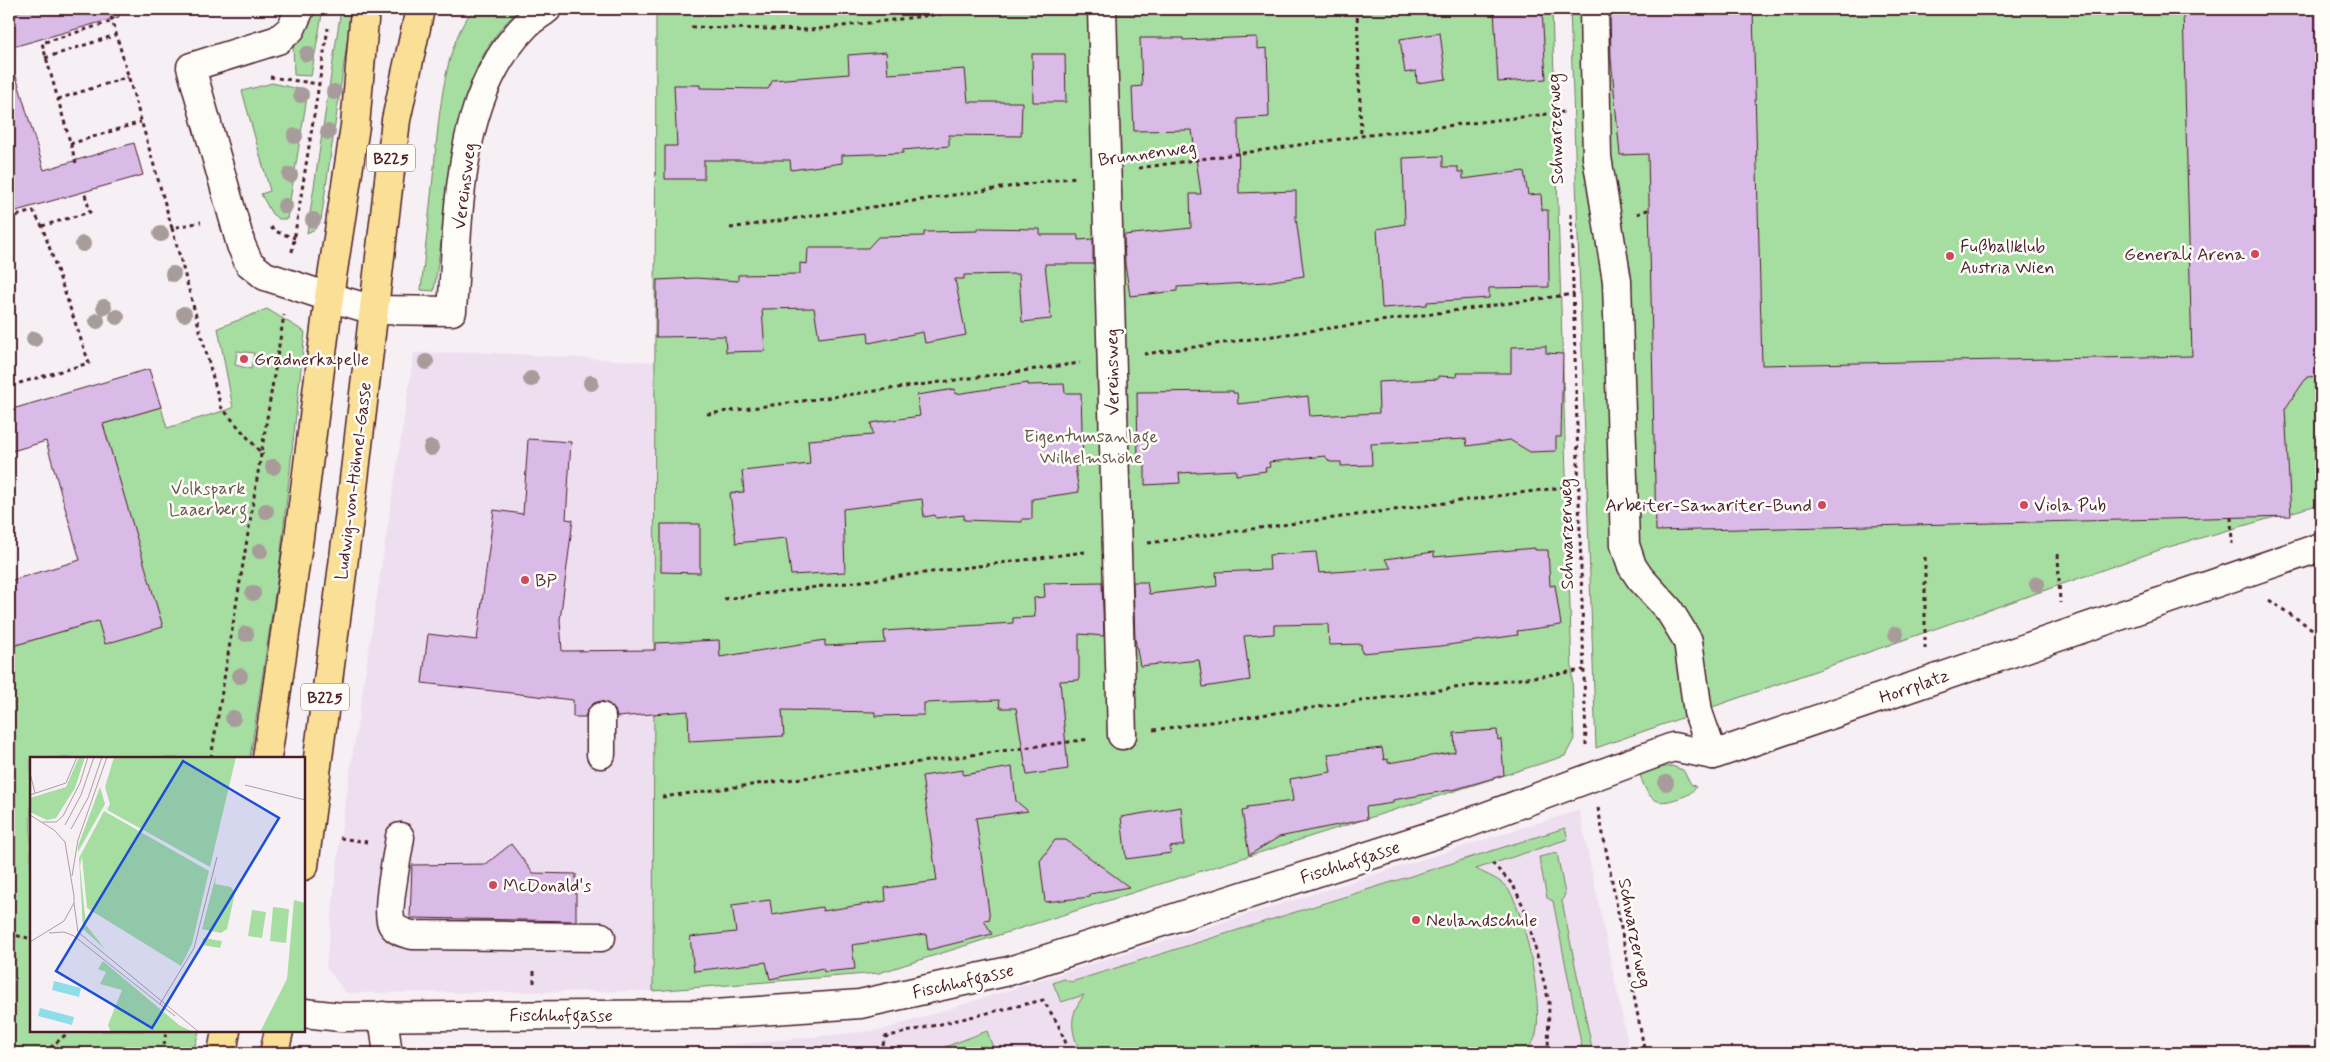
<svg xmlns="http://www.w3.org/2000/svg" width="2330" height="1062" font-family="Mynerve,sans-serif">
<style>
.built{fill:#eedff0}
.green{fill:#a6dda1;stroke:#787e66;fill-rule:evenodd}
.building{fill:#dabae6;stroke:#4a1f2b}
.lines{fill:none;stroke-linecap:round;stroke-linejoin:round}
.minor-casing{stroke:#4a1f2b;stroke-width:31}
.major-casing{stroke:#4a1f2b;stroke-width:31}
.path{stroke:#4a1f2b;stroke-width:3;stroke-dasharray:4 4;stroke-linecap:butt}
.minor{stroke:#fdfcf7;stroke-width:28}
.major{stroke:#fadf96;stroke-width:28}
.tree{fill:#a79c99}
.poi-dot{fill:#d1495b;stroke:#fdfcf7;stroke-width:2}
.labels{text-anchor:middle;stroke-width:5;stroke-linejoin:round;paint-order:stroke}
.shield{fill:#fdfcf7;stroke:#806168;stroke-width:1}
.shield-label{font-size:16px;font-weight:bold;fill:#4a1f2b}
.street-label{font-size:18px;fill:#4a1f2b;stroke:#fdfcf7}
.poi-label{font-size:18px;fill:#4a1f2b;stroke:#fdfcf7;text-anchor:start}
.park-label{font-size:18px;fill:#66584e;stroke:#fdfcf7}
.inset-road{fill:none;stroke:#b19ca4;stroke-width:1}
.view{fill:#1d4ed8;fill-opacity:0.15;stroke:#1d4ed8;stroke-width:2.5}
.inset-edge{fill:none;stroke:#4a1f2b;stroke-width:2.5}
</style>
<rect width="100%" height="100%" fill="#f6eff4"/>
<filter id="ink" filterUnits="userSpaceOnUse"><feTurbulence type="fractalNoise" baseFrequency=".02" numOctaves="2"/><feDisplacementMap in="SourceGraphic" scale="10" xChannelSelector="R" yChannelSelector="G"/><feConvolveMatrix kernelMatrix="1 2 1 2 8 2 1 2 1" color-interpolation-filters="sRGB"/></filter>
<g filter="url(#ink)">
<!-- built -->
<g class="built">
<path d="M 475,352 L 654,362 L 653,991 L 346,993 L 326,967 L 340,838 L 414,353 Z"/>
<path d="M 1579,810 L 1630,1053 L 326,1053 L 331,1050 L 387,1047 L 638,1050 L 722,1046 L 882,1030 Z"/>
</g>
<!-- green -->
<g class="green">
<path d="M 309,9 L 323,9 L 311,76 L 294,75 L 293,43 Z"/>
<path d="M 341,9 L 352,9 L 321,220 L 315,229 L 307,233 Z"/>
<path d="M 474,9 L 520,9 C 468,54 458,121 449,185 C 444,221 439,256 434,291 L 421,290 C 425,252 429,215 433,177 C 438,131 442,43 474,9 Z"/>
<path d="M 656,9 L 1552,9 L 1574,739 L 1565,756 L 879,973 L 653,991 Z"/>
<path d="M 1570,9 L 2321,9 L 2321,504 L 2165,548 L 1596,748 Z"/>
<path d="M 272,83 L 308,91 L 287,219 L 279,219 L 272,214 L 261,194 L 270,191 L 242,91 Z"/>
<path d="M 267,309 L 305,332 L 280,561 L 250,758 L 31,758 L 31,1031 L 199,1031 L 193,1053 L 9,1053 L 9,647 L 98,621 L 162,627 L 103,424 L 161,407 L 167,428 L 233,408 L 218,328 ZM 237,351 L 254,353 L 251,369 L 235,365 Z"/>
<path d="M 1672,766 L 1683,770 L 1691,784 L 1696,787 C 1690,795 1686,796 1676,799 C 1651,808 1646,793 1639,772 Z"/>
<path d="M 1565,828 L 1568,839 L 1476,869 C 1487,875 1503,880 1510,892 C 1526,917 1543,1005 1536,1034 C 1535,1041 1528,1048 1524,1053 L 1080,1053 C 1071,1029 1068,1017 1084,995 L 1061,1002 L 1053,983 L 1064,979 L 1071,982 Z"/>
<path d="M 1557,853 L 1565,894 L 1562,901 L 1593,1053 L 1583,1053 L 1553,901 L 1547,898 L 1539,857 Z"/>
<path d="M 987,1031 L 995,1053 L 929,1053 Z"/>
</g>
<!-- building -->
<g class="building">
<path d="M 27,9 L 118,9 L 119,17 L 9,48 L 9,14 Z"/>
<path d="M 1494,9 L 1542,9 L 1546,79 L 1498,82 Z"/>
<path d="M 1610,9 L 1753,9 L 1762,365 L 2192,356 L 2183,9 L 2321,9 L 2321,376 L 2307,377 L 2285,409 L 2291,516 L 1656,531 L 1648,154 L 1620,155 L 1611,58 Z"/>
<path d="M 1440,33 L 1446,79 L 1417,83 L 1416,71 L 1405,73 L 1400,39 Z"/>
<path d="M 1257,37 L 1257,49 L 1267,48 L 1269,117 L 1238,119 L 1239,193 L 1296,191 L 1296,218 L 1304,276 L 1266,282 L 1177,287 L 1177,291 L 1130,296 L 1125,264 L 1124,235 L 1191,228 L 1190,194 L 1201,194 L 1192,130 L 1134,131 L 1132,87 L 1142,86 L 1140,38 L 1183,38 L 1183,40 Z"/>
<path d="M 886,52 L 888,74 L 965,69 L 968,102 L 1022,102 L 1021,136 L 949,135 L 949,146 L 903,150 L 903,153 L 842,155 L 842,163 L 791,170 L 790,160 L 704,160 L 704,179 L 665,179 L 665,146 L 677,146 L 674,85 L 700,85 L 700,88 L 768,89 L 773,80 L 849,74 L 848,55 Z"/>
<path d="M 1032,54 L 1065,54 L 1066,102 L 1033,102 Z"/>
<path d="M 16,76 L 44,170 L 134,143 L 143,175 L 9,213 L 9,77 Z"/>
<path d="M 1443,156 L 1443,167 L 1458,167 L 1458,172 L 1463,172 L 1463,179 L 1524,171 L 1528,195 L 1541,194 L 1542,210 L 1548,210 L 1549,287 L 1489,288 L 1489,298 L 1427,302 L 1427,305 L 1382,308 L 1377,229 L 1405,224 L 1403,158 Z"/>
<path d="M 978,228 L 1040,229 L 1040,235 L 1078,235 L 1078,240 L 1093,239 L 1093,264 L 1045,264 L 1051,319 L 1022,322 L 1019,274 L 964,275 L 964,279 L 955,279 L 966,335 L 925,343 L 923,332 L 869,343 L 868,332 L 819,338 L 814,308 L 762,309 L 765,351 L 726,352 L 725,336 L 656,337 L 657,280 L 696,278 L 738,281 L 738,275 L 800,274 L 800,263 L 807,264 L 808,248 L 868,248 L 878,237 L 924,236 L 924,232 L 978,231 Z"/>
<path d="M 1546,346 L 1546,353 L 1563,354 L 1561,437 L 1556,437 L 1556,451 L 1530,452 L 1510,440 L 1467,446 L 1466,439 L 1371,444 L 1372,465 L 1341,466 L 1341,462 L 1330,462 L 1325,456 L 1269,462 L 1270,467 L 1265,468 L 1266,471 L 1236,475 L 1236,470 L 1179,473 L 1180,483 L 1145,485 L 1145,462 L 1138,462 L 1137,392 L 1233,391 L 1233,393 L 1237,393 L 1238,404 L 1308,396 L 1310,416 L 1379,413 L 1378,382 L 1438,379 L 1438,376 L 1457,377 L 1456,373 L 1511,373 L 1511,347 Z"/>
<path d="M 149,369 L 161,407 L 103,424 L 163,627 L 105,644 L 98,621 L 9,647 L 9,581 L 80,560 L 46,441 L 9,452 L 9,410 Z"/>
<path d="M 1028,383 L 1028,385 L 1064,384 L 1065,393 L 1081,393 L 1083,465 L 1075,466 L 1079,492 L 1032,499 L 1032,519 L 1022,519 L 1022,522 L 964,520 L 964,515 L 936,518 L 935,515 L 924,517 L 922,499 L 843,509 L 845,572 L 791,575 L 786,538 L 736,543 L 730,493 L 744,492 L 742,471 L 810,464 L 808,440 L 873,435 L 871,423 L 920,416 L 917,395 L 955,389 L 956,394 Z"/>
<path d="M 528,439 L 571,442 L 566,519 L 573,520 L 560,620 L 562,651 L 655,650 L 655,643 L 719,640 L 720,657 L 825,640 L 825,646 L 885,643 L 884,631 L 1013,623 L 1013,618 L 1035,617 L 1034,598 L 1045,597 L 1044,583 L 1102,582 L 1104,636 L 1079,634 L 1079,680 L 1060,681 L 1068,769 L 1027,775 L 1016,708 L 1000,708 L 999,700 L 924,703 L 924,715 L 875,716 L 875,712 L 782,710 L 784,736 L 689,741 L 688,711 L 617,717 L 615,710 L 609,704 L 601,701 L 594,703 L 588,709 L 585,717 L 573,717 L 573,700 L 422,683 L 428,634 L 477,640 L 494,510 L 523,514 Z"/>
<path d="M 661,524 L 700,524 L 700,573 L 661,572 Z"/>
<path d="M 1535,548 L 1535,550 L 1548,550 L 1550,586 L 1555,585 L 1561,625 L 1517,631 L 1518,635 L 1441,646 L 1362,653 L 1361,644 L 1329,645 L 1328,624 L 1274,625 L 1274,634 L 1244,636 L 1250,680 L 1203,687 L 1199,660 L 1140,666 L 1135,639 L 1133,582 L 1147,582 L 1149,594 L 1217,586 L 1216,572 L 1270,570 L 1269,555 L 1316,552 L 1319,573 L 1391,568 L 1385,559 L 1434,552 L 1434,557 Z"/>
<path d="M 1497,730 L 1498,740 L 1501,739 L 1504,775 L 1456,789 L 1393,800 L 1393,803 L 1366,807 L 1367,819 L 1279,837 L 1249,855 L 1242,811 L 1247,810 L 1247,807 L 1293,801 L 1290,779 L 1331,772 L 1328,754 L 1382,748 L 1384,760 L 1388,759 L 1388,763 L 1455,752 L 1454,733 Z"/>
<path d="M 1012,767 L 1016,801 L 1028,811 L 976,818 L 990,919 L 984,920 L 992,934 L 928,950 L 926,934 L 852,945 L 855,969 L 824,972 L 823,968 L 770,979 L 766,962 L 694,971 L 690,937 L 736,932 L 732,905 L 770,900 L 772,915 L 822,907 L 823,911 L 886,901 L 885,888 L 937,881 L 922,776 L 963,770 L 963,775 Z"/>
<path d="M 1181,807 L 1184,845 L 1170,847 L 1171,853 L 1126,859 L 1121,817 Z"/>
<path d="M 1055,840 L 1066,840 L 1129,887 L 1090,894 L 1090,897 L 1045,902 L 1040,861 Z"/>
<path d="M 511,844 L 533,873 L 576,874 L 576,921 L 410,918 L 412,865 L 486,864 Z"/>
</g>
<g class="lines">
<defs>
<g id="minor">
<path d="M 300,9 L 291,29 L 278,40 L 191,67 L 241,245 L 249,263 L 265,276 L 329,297 L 374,310 L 452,311 C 459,218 455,95 526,25 C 532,19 541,14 547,9"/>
<path d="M 1102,9 L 1122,735"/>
<path d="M 1594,9 L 1597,157 L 1617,281 L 1625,545 L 1632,566 L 1640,578 L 1669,610 L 1688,641 L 1698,712 L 1713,755"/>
<path d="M 601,717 L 601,754"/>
<path d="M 400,837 C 398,853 385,912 392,924 C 396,931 404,933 412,935 L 601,937"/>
<path d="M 304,1013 L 341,1017 L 714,1014 L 860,1004 L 1009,971 L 1452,829 L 1673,747 L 1713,755 L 2321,547"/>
<path d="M 383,1016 L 387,1047"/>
</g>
<g id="major">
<path d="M 267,758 L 299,537 L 329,297 L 355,126 L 365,9"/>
<path d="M 304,866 L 353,488 L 396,120 L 420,9"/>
<path d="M 222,1053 L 226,1031"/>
<path d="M 274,1053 L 279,1031"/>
</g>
</defs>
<!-- minor casing -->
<use href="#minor" class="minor-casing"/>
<!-- major casing -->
<use href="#major" class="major-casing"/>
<!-- path -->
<g class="path">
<path d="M 109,9 L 172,228 L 201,222"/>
<path d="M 1357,9 L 1361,136"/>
<path d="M 691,27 L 811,30 L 981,9"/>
<path d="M 45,58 L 116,35"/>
<path d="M 270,77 L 319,84"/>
<path d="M 58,99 L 128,77"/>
<path d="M 70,144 L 141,122"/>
<path d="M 76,163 L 42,43 L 113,21"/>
<path d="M 1139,168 L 1361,136 L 1564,112"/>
<path d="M 1571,214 L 1586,745"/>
<path d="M 1637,214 L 1650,209"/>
<path d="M 9,218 L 33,211 L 42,226 L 89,363 L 9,386"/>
<path d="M 42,226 L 90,212 L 84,191"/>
<path d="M 271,227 L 274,231 L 295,238"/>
<path d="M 172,228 L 221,407 L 263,455"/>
<path d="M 730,228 L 1076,177"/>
<path d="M 292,252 L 328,28"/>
<path d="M 1144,354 L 1574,294"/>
<path d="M 707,414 L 1080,363"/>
<path d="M 2231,517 L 2232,544"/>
<path d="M 1148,543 L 1579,485"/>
<path d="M 2058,554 L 2060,603"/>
<path d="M 724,599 L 1085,552"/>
<path d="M 2269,600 L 2321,635"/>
<path d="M 1925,649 L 1925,557"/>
<path d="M 1153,730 L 1584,670"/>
<path d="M 211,758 L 284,315"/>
<path d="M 662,797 L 1090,739"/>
<path d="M 1598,808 L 1645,1053"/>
<path d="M 340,838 L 367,842"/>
<path d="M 1492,863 L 1513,885 L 1526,912 L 1549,1002 L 1548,1053"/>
<path d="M 9,934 L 28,938"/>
<path d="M 534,983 L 534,967"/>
<path d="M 44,1053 L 70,1031"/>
<path d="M 163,1053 L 166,1031"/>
<path d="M 881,1053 L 885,1037 L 1043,1000 L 1058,1024 L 1070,1053"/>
</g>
<!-- minor -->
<use href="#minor" class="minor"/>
<!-- major -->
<use href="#major" class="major"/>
</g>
<!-- trees -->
<g class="tree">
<circle cx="307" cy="54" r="8"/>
<circle cx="334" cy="92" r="8"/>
<circle cx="301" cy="95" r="8"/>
<circle cx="328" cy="132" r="8"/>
<circle cx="295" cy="136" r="8"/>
<circle cx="290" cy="175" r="8"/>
<circle cx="285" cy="206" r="8"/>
<circle cx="313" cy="220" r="8"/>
<circle cx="161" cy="234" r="8"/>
<circle cx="83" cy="244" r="8"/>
<circle cx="173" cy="274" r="8"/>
<circle cx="104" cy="307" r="8"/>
<circle cx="184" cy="314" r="8"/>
<circle cx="117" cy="317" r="8"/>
<circle cx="97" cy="321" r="8"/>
<circle cx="34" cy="339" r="8"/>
<circle cx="426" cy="362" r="8"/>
<circle cx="531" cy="379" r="8"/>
<circle cx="591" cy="383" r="8"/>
<circle cx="431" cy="448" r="8"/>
<circle cx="273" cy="467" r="8"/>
<circle cx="266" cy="511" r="8"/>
<circle cx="260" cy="551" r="8"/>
<circle cx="2037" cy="584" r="8"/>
<circle cx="253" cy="593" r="8"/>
<circle cx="246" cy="634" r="8"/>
<circle cx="1896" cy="634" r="8"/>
<circle cx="240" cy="676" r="8"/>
<circle cx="233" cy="718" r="8"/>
<circle cx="1666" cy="783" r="8"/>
</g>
</g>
<!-- markers -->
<g class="poi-dot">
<circle cx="2255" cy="254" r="5"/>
<circle cx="1950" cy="256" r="5"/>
<circle cx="244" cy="359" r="5"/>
<circle cx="1822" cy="505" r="5"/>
<circle cx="2024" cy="505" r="5"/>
<circle cx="525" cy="580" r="5"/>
<circle cx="493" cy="885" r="5"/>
<circle cx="1416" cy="920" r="5"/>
</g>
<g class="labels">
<!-- shield labels -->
<g class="shield">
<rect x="367" y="144.5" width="48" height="27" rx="4"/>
<rect x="301" y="683.5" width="48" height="27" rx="4"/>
</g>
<g class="shield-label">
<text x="391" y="164">B225</text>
<text x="325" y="703">B225</text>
</g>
<!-- street labels -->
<g class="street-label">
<text transform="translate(1555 129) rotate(-92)" y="6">Schwarzerweg</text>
<text transform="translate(1147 153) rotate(-8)" y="6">Brunnenweg</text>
<text transform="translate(464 186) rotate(-83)" y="6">Vereinsweg</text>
<text transform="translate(1112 372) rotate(-91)" y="6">Vereinsweg</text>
<text transform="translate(353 481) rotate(-83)" y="6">Ludwig-von-Höhnel-Gasse</text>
<text transform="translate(1566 534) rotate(-91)" y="6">Schwarzerweg</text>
<text transform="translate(1914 686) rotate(-19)" y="6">Horrplatz</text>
<text transform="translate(1350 862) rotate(-18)" y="6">Fischhofgasse</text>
<text transform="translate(1635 933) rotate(79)" y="6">Schwarzerweg</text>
<text transform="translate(963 981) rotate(-13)" y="6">Fischhofgasse</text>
<text x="561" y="1021">Fischhofgasse</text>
</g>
<!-- poi labels -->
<g class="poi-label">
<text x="1960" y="252">Fußballklub<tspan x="1960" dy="21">Austria Wien</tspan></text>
<text x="2245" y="260" text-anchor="end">Generali Arena</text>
<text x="254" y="365">Gradnerkapelle</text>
<text x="1812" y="511" text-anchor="end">Arbeiter-Samariter-Bund</text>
<text x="2034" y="511">Viola Pub</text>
<text x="535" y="586">BP</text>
<text x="503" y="891">McDonald's</text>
<text x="1426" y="926">Neulandschule</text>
</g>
<!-- park labels -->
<g class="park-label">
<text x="1091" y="442">Eigentumsanlage<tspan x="1091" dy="21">Wilhelmshöhe</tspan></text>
<text x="208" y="494">Volkspark<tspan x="208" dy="21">Laaerberg</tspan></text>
</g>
</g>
<!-- overview -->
<g transform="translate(30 757)">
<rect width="275" height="275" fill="#f6eff4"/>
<path d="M 49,0 L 55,0 L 45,31 L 26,61 L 17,63 L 0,55 L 0,41 L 36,30 ZM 84,0 L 206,0 L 180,110 L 77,53 L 80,47 L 75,30 ZM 70,30 L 75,47 L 48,95 L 48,89 ZM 74,54 L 179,114 L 162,187 L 151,209 L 57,151 L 52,99 L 50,109 L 56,168 L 75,192 L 53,172 L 49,101 ZM 186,118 L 185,127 L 201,130 L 205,136 L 197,172 L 191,176 L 172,172 ZM 264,143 L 275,146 L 275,275 L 230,275 L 257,222 ZM 243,150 L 259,152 L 256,186 L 240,184 ZM 222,153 L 236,155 L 232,181 L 218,179 ZM 173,181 L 192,184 L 190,191 L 172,188 ZM 73,204 L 149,268 L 163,275 L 81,275 L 78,268 L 92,233 L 70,227 L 76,215 L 68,212 Z" fill="#a6dda1"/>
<path d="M 24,224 L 51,231 L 49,240 L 22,233 ZM 10,251 L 44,260 L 42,268 L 8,259 Z" fill="#8ddee8"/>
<path class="inset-road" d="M 0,16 L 5,36M 215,28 L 275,43M 0,38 L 36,26 L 47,0M 0,58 L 24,73 L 35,85 L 44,139 L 44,146 L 34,164 L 0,185M 12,65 L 26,65 L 33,59 L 50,26 L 58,0M 35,68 L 51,38 L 64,0M 41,72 L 58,41 L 72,0M 42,119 L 48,83 L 77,0M 44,146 L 48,175 L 169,275M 19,176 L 34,175 L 44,179 L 145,259M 130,247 L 164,191 L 187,100"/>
<path class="view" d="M 153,4 L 249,61 L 122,271 L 26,214 Z"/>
<rect width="275" height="275" class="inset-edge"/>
</g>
<!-- margin -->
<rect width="2330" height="1062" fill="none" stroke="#fdfcf7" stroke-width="30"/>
<rect x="15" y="15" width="2300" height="1032" fill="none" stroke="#4a1f2b" stroke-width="2" filter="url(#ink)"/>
</svg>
